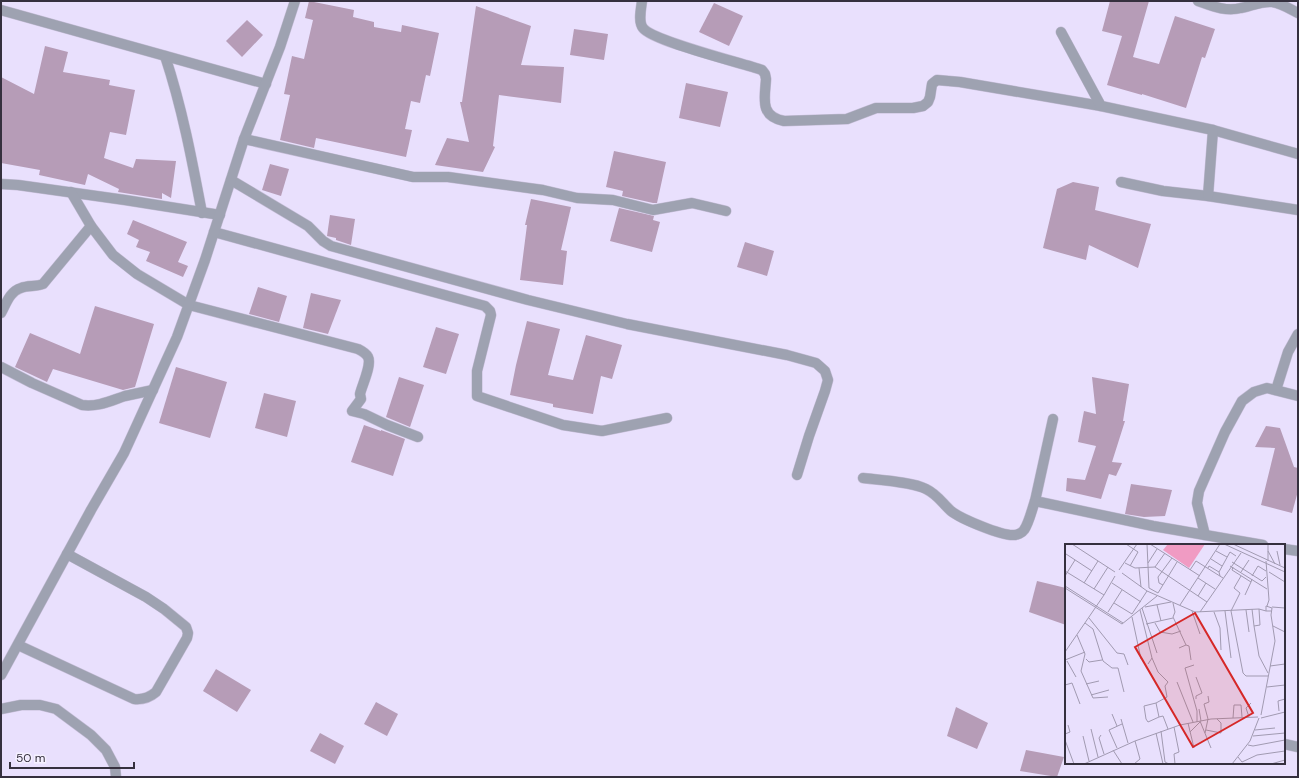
<svg xmlns="http://www.w3.org/2000/svg" width="1299" height="778" font-family="'DM Sans',sans-serif">
<style>
.building{fill:#b69cb7}
.lines{fill:none;stroke-linecap:round;stroke-linejoin:round}
.minor-casing{stroke:#c5bdd7;stroke-width:11}
.minor{stroke:#9ea2b1;stroke-width:10}
.inset-road{fill:none;stroke:#a19ab1;stroke-width:1}
.view{fill:#d62828;fill-opacity:0.15;stroke:#d62828;stroke-width:2}
.inset-edge{fill:none;stroke:#35303e;stroke-width:2}
</style>
<rect width="100%" height="100%" fill="#e9e0fd"/>
<!-- building -->
<g class="building">
<path d="M 309,1 L 354,10 L 353,17 L 374,22 L 374,27 L 401,32 L 402,25 L 439,33 L 430,76 L 426,75 L 420,103 L 411,101 L 405,129 L 412,130 L 406,157 L 316,138 L 314,148 L 280,140 L 290,95 L 284,94 L 292,56 L 304,59 L 313,20 L 305,18 Z"/>
<path d="M 1110,1 L 1149,1 L 1133,57 L 1159,64 L 1175,16 L 1215,29 L 1205,58 L 1202,57 L 1186,108 L 1142,94 L 1142,95 L 1107,85 L 1122,36 L 1102,31 Z"/>
<path d="M 714,3 L 743,16 L 729,46 L 699,32 Z"/>
<path d="M 476,6 L 531,26 L 521,65 L 564,67 L 561,103 L 499,95 L 493,146 L 495,147 L 483,172 L 435,165 L 447,138 L 469,142 L 460,102 L 462,102 Z"/>
<path d="M 247,20 L 263,35 L 242,57 L 226,41 Z"/>
<path d="M 574,29 L 608,34 L 604,60 L 570,55 Z"/>
<path d="M 45,46 L 68,52 L 63,72 L 110,80 L 109,85 L 135,90 L 126,135 L 110,132 L 104,158 L 133,168 L 136,159 L 176,161 L 171,198 L 162,193 L 162,199 L 118,192 L 119,189 L 88,174 L 85,185 L 39,175 L 40,170 L 1,163 L 1,77 L 34,94 Z"/>
<path d="M 686,83 L 728,92 L 720,127 L 679,118 Z"/>
<path d="M 614,151 L 666,162 L 657,203 L 653,203 L 622,196 L 623,191 L 606,187 Z"/>
<path d="M 270,164 L 289,169 L 281,196 L 262,190 Z"/>
<path d="M 1073,182 L 1099,187 L 1095,210 L 1151,224 L 1138,268 L 1089,245 L 1086,260 L 1043,248 L 1057,189 Z"/>
<path d="M 531,199 L 571,207 L 561,250 L 567,251 L 563,285 L 520,280 L 527,225 L 525,225 Z"/>
<path d="M 619,208 L 654,216 L 653,220 L 660,222 L 652,252 L 610,241 Z"/>
<path d="M 330,215 L 355,219 L 351,245 L 336,240 L 336,238 L 327,236 Z"/>
<path d="M 133,220 L 187,242 L 178,262 L 188,266 L 183,277 L 146,261 L 150,252 L 136,247 L 139,240 L 127,234 Z"/>
<path d="M 745,242 L 774,251 L 767,276 L 737,267 Z"/>
<path d="M 258,287 L 287,296 L 279,322 L 249,314 Z"/>
<path d="M 311,293 L 341,300 L 328,334 L 303,328 Z"/>
<path d="M 95,306 L 154,324 L 135,387 L 123,390 L 53,369 L 47,382 L 15,367 L 30,333 L 80,354 Z"/>
<path d="M 527,321 L 560,329 L 548,375 L 573,380 L 586,335 L 622,345 L 612,379 L 601,376 L 593,414 L 553,407 L 553,404 L 510,395 L 516,365 Z"/>
<path d="M 436,327 L 459,334 L 446,374 L 423,367 Z"/>
<path d="M 176,367 L 227,382 L 210,438 L 159,423 Z"/>
<path d="M 399,377 L 424,385 L 410,427 L 386,417 Z"/>
<path d="M 1092,377 L 1129,384 L 1123,421 L 1125,421 L 1112,462 L 1122,463 L 1116,476 L 1109,474 L 1101,499 L 1066,491 L 1067,478 L 1085,480 L 1096,446 L 1078,442 L 1084,411 L 1096,414 Z"/>
<path d="M 264,393 L 296,401 L 287,437 L 255,428 Z"/>
<path d="M 364,425 L 381,431 L 381,430 L 405,439 L 393,476 L 351,462 Z"/>
<path d="M 1266,426 L 1280,428 L 1294,467 L 1298,468 L 1298,491 L 1292,513 L 1261,505 L 1275,448 L 1255,447 Z"/>
<path d="M 1131,484 L 1172,490 L 1165,516 L 1144,517 L 1125,514 Z"/>
<path d="M 1037,581 L 1066,588 L 1066,625 L 1029,612 Z"/>
<path d="M 216,669 L 251,690 L 237,712 L 203,691 Z"/>
<path d="M 376,702 L 398,714 L 387,736 L 364,724 Z"/>
<path d="M 956,707 L 988,723 L 977,749 L 947,736 Z"/>
<path d="M 320,733 L 344,746 L 335,764 L 310,751 Z"/>
<path d="M 1026,750 L 1064,757 L 1057,777 L 1020,771 Z"/>
</g>
<g class="lines">
<defs>
<g id="minor">
<path d="M 642,1 C 641,9 638,22 643,28 C 652,41 742,63 762,70 L 765,74 L 766,79 C 765,98 759,116 784,121 L 847,119 L 876,108 L 913,108 L 923,106 L 928,102 L 930,97 L 932,84 L 937,80 L 960,82 L 1101,106"/>
<path d="M 1198,1 C 1212,6 1226,12 1241,8 C 1251,6 1262,1 1272,2 C 1281,3 1290,9 1298,13"/>
<path d="M 1,10 L 266,84"/>
<path d="M 1061,32 L 1101,106 L 1213,130 L 1298,154"/>
<path d="M 165,56 C 182,107 192,160 202,213"/>
<path d="M 244,139 L 413,177 L 448,177 L 543,190 L 577,198 L 613,200 L 653,210 L 692,203 L 726,211"/>
<path d="M 231,180 L 308,226 L 323,241 L 331,246 L 528,300 L 627,324 L 787,355 L 816,363 L 825,371 L 828,380 L 825,391 L 809,436 L 797,475"/>
<path d="M 1121,182 L 1163,191 L 1208,196 L 1298,210"/>
<path d="M 1,184 L 18,185 L 125,200 L 220,215"/>
<path d="M 71,192 L 91,226 L 113,255 L 137,274 L 189,305 L 358,349 C 362,351 366,353 368,357 C 372,365 362,385 360,394 L 361,399 L 352,411 L 364,414 L 387,425 L 418,437"/>
<path d="M 1208,196 L 1213,130"/>
<path d="M 214,232 L 485,306 L 490,311 L 491,315 L 477,371 L 477,396 L 563,425 L 602,431 L 667,418"/>
<path d="M 1,313 C 6,304 10,291 21,288 C 28,285 36,287 43,284 L 91,226"/>
<path d="M 1,367 L 32,383 L 82,405 C 98,407 110,401 125,396 C 134,394 144,392 153,390"/>
<path d="M 1276,390 L 1288,352 L 1298,334"/>
<path d="M 1053,419 L 1035,501 L 1153,526 L 1263,545"/>
<path d="M 863,478 C 879,480 913,482 926,489 C 937,494 943,504 951,511 C 961,519 1002,536 1014,535 C 1017,535 1022,533 1024,530 C 1029,523 1032,509 1035,501"/>
<path d="M 1205,535 L 1197,503 L 1199,491 L 1225,432 L 1242,401 L 1254,392 L 1267,388 L 1298,396"/>
<path d="M 1284,549 L 1298,551"/>
<path d="M 18,645 L 134,699 C 143,700 149,698 156,692 L 187,638 L 188,633 L 186,627 L 164,609 L 146,597 L 67,554"/>
<path d="M 1,675 L 91,510 L 124,453 L 177,337 L 205,260 L 244,139 L 280,47 L 295,1"/>
<path d="M 1,709 L 21,705 L 40,705 L 56,709 L 91,735 L 106,750 L 115,767 L 116,777"/>
<path d="M 1284,744 L 1298,747"/>
</g>
</defs>
<!-- minor casing -->
<use href="#minor" class="minor-casing"/>
<!-- minor -->
<use href="#minor" class="minor"/>
</g>
<!-- overview -->
<g transform="translate(1065 544)">
<rect width="220" height="220" fill="#e9e0fd"/>
<path d="M 103,0 L 140,0 L 124,24 L 98,6 Z" fill="#f09bc3"/>
<path class="inset-road" d="M 7,0 L 50,28M 61,0 L 73,8 L 65,22M 82,0 L 84,44 L 93,49M 85,0 L 135,32M 159,0 L 220,28M 168,0 L 220,24M 203,0 L 203,17M 151,7 L 162,13M 203,7 L 210,20M 212,7 L 215,21M 1,10 L 27,27M 146,15 L 157,22M 201,17 L 204,56 L 202,62M 167,18 L 197,37 L 201,33M 60,19 L 70,24 L 90,23 L 142,58M 83,19 L 92,5M 165,22 L 202,45M 90,23 L 100,9M 168,23 L 167,26 L 186,38 L 187,35M 74,24 L 76,43M 143,24 L 144,22 L 154,28 L 155,32M 54,26 L 72,0M 125,26 L 131,17 L 158,34M 0,27 L 39,51M 154,28 L 165,8 L 171,12M 176,28 L 184,16M 204,28 L 220,38M 57,29 L 82,47 L 130,68 L 194,65 L 201,67M 0,32 L 10,16M 176,32 L 169,44 L 175,49 L 166,67 L 178,129 L 181,132 L 203,132M 187,32 L 193,22 L 201,27M 133,34 L 150,45M 19,39 L 33,17M 47,39 L 76,58M 98,41 L 94,39 L 93,33 L 107,14M 0,42 L 58,79M 0,44 L 57,80 L 92,52M 29,45 L 43,23M 93,49 L 112,18M 180,51 L 186,38M 133,52 L 141,39M 49,59 L 67,70 L 82,47M 108,59 L 110,68 L 108,73 L 121,101 L 114,104M 92,61 L 96,77M 115,61 L 155,0M 80,63 L 106,58M 207,63 L 220,64M 77,64 L 92,109M 187,65 L 189,82 L 195,81 L 194,65M 75,66 L 87,114 L 83,120M 181,66 L 184,88M 127,67 L 135,90M 160,67 L 166,114M 43,68 L 57,46M 135,68 L 176,9M 149,68 L 155,84 L 156,106M 67,73 L 76,115M 24,74 L 52,109 L 59,110 L 63,121M 20,79 L 28,85 L 38,117 L 47,124 L 53,124 L 59,148M 90,79 L 95,88 L 107,90 L 116,87M 81,80 L 108,74M 189,82 L 194,112 L 203,129M 208,82 L 220,88M 12,91 L 20,110 L 16,127 L 28,154 L 43,153M 121,101 L 124,102 L 126,116M 0,108 L 39,51 L 50,32M 87,114 L 93,128 L 103,138 L 100,142 L 102,153 L 91,159 L 94,173 L 98,172 L 103,185M 21,115 L 24,118 L 37,116M 0,116 L 20,108M 2,117 L 11,133M 129,121 L 120,124 L 132,167 L 132,178M 205,122 L 220,120M 220,126 L 220,139M 131,133 L 137,149 L 131,152 L 131,155M 112,138 L 128,178M 21,140 L 34,137M 0,141 L 7,139 L 15,160M 202,143 L 220,141M 26,151 L 44,146M 91,159 L 79,162 L 81,175 L 83,178 L 94,173M 134,165 L 136,177M 214,167 L 213,157 L 220,155M 47,170 L 52,182M 196,171 L 210,97 L 206,71 L 207,64 L 201,62 L 201,67 L 206,67M 184,173 L 181,164 L 186,159M 168,174 L 169,161 L 176,161 L 177,173M 196,174 L 220,168M 56,175 L 63,199M 135,177 L 146,204M 123,179 L 129,204M 109,183 L 114,208 L 109,210 L 110,220M 26,185 L 33,213M 141,186 L 156,189 L 156,179 L 152,175M 190,186 L 210,184M 96,187 L 100,218 L 104,220M 125,188 L 135,178M 91,189 L 98,220M 140,189 L 143,175 L 139,160 L 144,158 L 143,152M 0,190 L 5,188 L 3,181M 36,191 L 34,194 L 39,210M 18,192 L 24,217M 188,192 L 220,189M 0,196 L 9,220M 183,201 L 188,202 L 220,196M 52,204 L 44,186 L 57,180M 48,206 L 57,220M 173,213 L 177,218 L 192,211 L 220,207M 19,220 L 70,197 L 115,181 L 146,175 L 193,173M 69,220 L 75,215 L 70,197M 167,220 L 185,197 L 194,174M 206,220 L 220,216"/>
<path class="view" d="M 130,69 L 188,169 L 128,203 L 70,103 Z"/>
<rect width="220" height="220" class="inset-edge"/>
</g>
<!-- border -->
<rect width="1299" height="778" fill="none" stroke="#35303e" stroke-width="4"/>
<!-- scale -->
<path d="M10 762v6h124v-6" fill="none" stroke="#35303e" stroke-width="2"/>
<text x="16" y="762" font-size="12" fill="#35303e" stroke="#f5f0ff" stroke-width="3" paint-order="stroke">50 m</text>
</svg>
